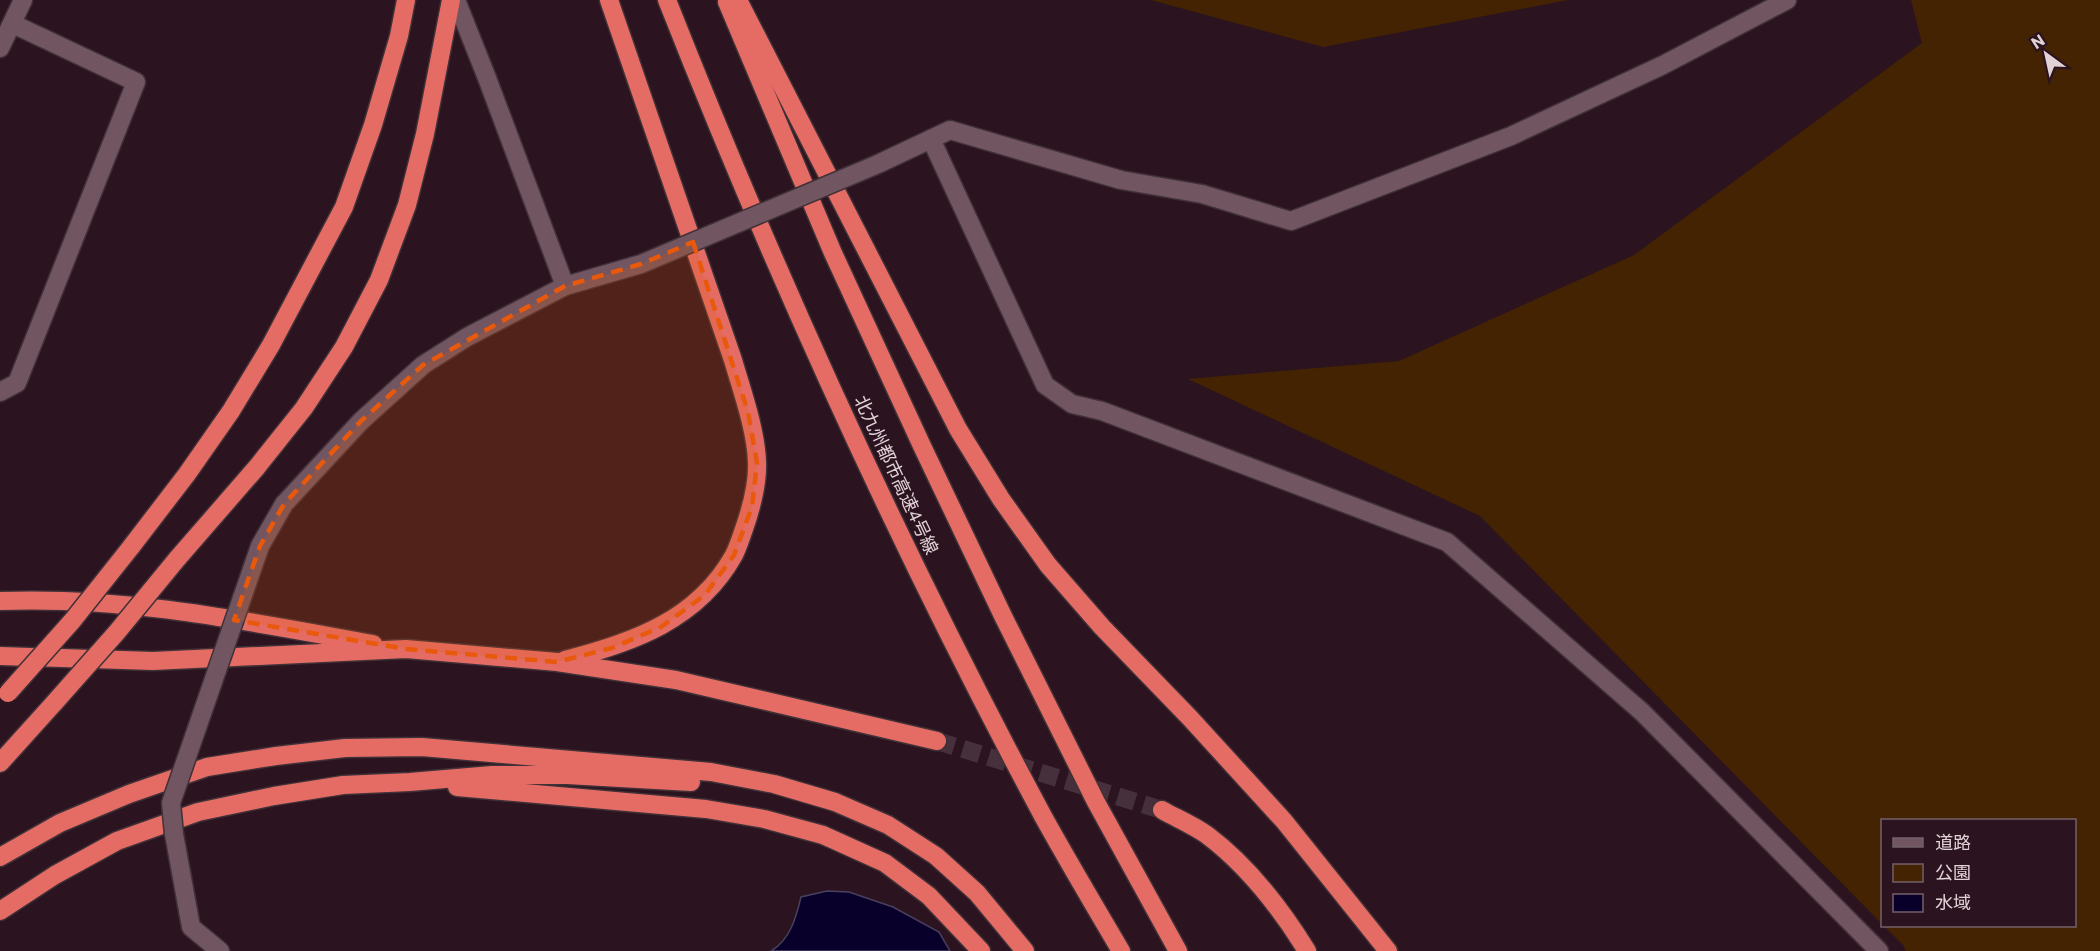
<svg xmlns="http://www.w3.org/2000/svg" width="2100" height="951" font-family="Commissioner,'Noto Sans JP',sans-serif">
<style>
.green{fill:#442302}
.water{fill:#08002b;stroke:#493f5f;stroke-width:1.5}
.lines{fill:none;stroke-linecap:round;stroke-linejoin:round}
.highway-tunnel{stroke:#46303b;stroke-width:18;stroke-dasharray:18 9;stroke-linecap:butt}
.street-casing{stroke:#403037;stroke-width:21}
.highway-casing{stroke:#403037;stroke-width:21}
.street{stroke:#715561;stroke-width:18}
.highway{stroke:#e46c64;stroke-width:18}
.street-bridge-casing{stroke:#403037;stroke-width:21;stroke-linecap:butt}
.highway-bridge-casing{stroke:#403037;stroke-width:21;stroke-linecap:butt}
.street-bridge{stroke:#715561;stroke-width:18}
.highway-bridge{stroke:#e46c64;stroke-width:18}
.marked{fill:#e8590c;fill-opacity:0.2;stroke:#e8590c;stroke-width:4.5;stroke-dasharray:12 8;stroke-linejoin:round}
.labels{text-anchor:middle;stroke-width:5;stroke-linejoin:round;paint-order:stroke}
.street-label{font-size:18px;fill:#e2d2d8;stroke:#2b141f}
</style>
<rect width="100%" height="100%" fill="#2b141f"/>
<!-- green -->
<g class="green">
<path d="M 1151,0 L 1568,0 L 1323,47 Z"/>
<path d="M 1911,0 L 2100,0 L 2100,951 L 1906,951 L 1903,945 L 1884,926 L 2074,926 L 2074,820 L 1882,820 L 1882,924 L 1480,516 L 1188,379 L 1399,361 L 1634,255 L 1922,43 Z"/>
</g>
<!-- water -->
<path class="water" d="M 827,891 L 849,892 L 893,907 L 939,932 L 950,951 L 771,951 C 790,940 796,918 801,897 Z"/>
<g class="lines">
<!-- highway-tunnel -->
<path class="highway-tunnel" d="M 937,741 L 1162,810"/>
<defs>
<g id="street">
<path d="M 456,0 L 487,78 L 565,286"/>
<path d="M 0,48 L 23,0"/>
<path d="M 931,139 L 1045,385 L 1072,404 L 1102,411 L 1447,542 L 1642,712 L 1879,951"/>
<path d="M 878,164 L 950,130 L 1121,180 L 1202,194 L 1291,221 L 1511,136 L 1663,65 L 1787,0"/>
<path d="M 0,392 L 17,383 L 136,82 L 13,24"/>
<path d="M 284,504 L 361,421 L 423,365 L 467,337 L 565,286 L 641,264"/>
<path d="M 174,834 L 191,927 L 220,951"/>
</g>
<g id="highway">
<path d="M 667,0 C 777,279 902,553 1044,818 C 1069,863 1095,907 1121,951"/>
<path d="M 738,0 L 958,429 L 1001,499 L 1048,565 L 1102,627 L 1190,718 L 1284,821 L 1388,951"/>
<path d="M 727,2 L 833,253 L 922,446 L 1003,616 L 1096,802 L 1178,951"/>
<path d="M 131,547 L 187,474 L 231,411 L 271,345 L 344,207 L 373,125 L 399,36 L 406,0"/>
<path d="M 177,559 L 257,467 L 304,408 L 344,347 L 379,280 L 407,205 L 425,134 L 451,0"/>
<path d="M 0,601 C 126,596 250,622 373,644"/>
<path d="M 0,656 L 153,661 L 406,649 L 557,662 L 676,680 L 937,741"/>
<path d="M 565,660 C 632,643 698,620 734,555 C 738,547 741,538 744,529 C 751,509 758,485 757,462 C 756,430 742,391 733,360 L 609,0"/>
<path d="M 0,763 L 55,702"/>
<path d="M 457,787 L 706,809 L 764,819 L 823,835 L 885,863 L 929,896 L 981,951"/>
<path d="M 1162,810 C 1176,818 1193,825 1207,835 C 1247,865 1281,909 1307,951"/>
<path d="M 0,857 L 60,823 L 129,794 L 207,767 L 276,756 L 345,748 L 422,747 L 711,772 L 774,784 L 835,802 L 888,825 L 936,856 L 977,893 L 1025,951"/>
<path d="M 0,911 L 55,875 L 117,841 L 198,812 L 274,796 L 343,785 L 410,782 L 492,775 L 567,775 L 691,782"/>
</g>
</defs>
<!-- street casing -->
<use href="#street" class="street-casing"/>
<!-- highway casing -->
<use href="#highway" class="highway-casing"/>
<!-- street -->
<use href="#street" class="street"/>
<!-- highway -->
<use href="#highway" class="highway"/>
<defs>
<g id="street-bridge">
<path d="M 641,264 L 878,164"/>
<path d="M 174,834 L 171,803 L 260,546 L 284,504"/>
</g>
<g id="highway-bridge">
<path d="M 8,693 L 73,620 L 131,547"/>
<path d="M 55,702 L 117,632 L 177,559"/>
</g>
</defs>
<!-- street-bridge casing -->
<use href="#street-bridge" class="street-bridge-casing"/>
<!-- highway-bridge casing -->
<use href="#highway-bridge" class="highway-bridge-casing"/>
<!-- street-bridge -->
<use href="#street-bridge" class="street-bridge"/>
<!-- highway-bridge -->
<use href="#highway-bridge" class="highway-bridge"/>
</g>
<!-- marked area -->
<path class="marked" d="M 693,242 L 748,412 L 757,463 L 752,507 L 734,555 L 705,595 L 661,627 L 612,648 L 557,662 L 406,649 L 234,620 L 260,546 L 284,504 L 361,421 L 423,365 L 565,286 L 641,264 Z"/>
<g class="labels">
<!-- street labels -->
<g class="street-label">
<text transform="translate(896 475) rotate(65)" y="6">北九州都市高速4号線</text>
</g>
</g>
<!-- legend -->
<rect x="1881" y="819" width="195" height="108" fill="#2b141f" stroke="#746069" stroke-width="1.5"/>
<rect x="1893" y="838" width="30" height="9" fill="#715561" stroke="#746069" stroke-width="1.5"/>
<text x="1935" y="849" font-size="18" fill="#e2d2d8">道路</text>
<rect x="1893" y="864" width="30" height="18" fill="#442302" stroke="#746069" stroke-width="1.5"/>
<text x="1935" y="879" font-size="18" fill="#e2d2d8">公園</text>
<rect x="1893" y="894" width="30" height="18" fill="#08002b" stroke="#746069" stroke-width="1.5"/>
<text x="1935" y="909" font-size="18" fill="#e2d2d8">水域</text>
<!-- north arrow -->
<g transform="translate(2046 54) rotate(327)" stroke="#2b141f" stroke-width="4.5" paint-order="stroke">
<path d="M0-4.5L10 22L0 15L-10 22Z" fill="#e2d2d8"/>
<text y="-9" font-size="16" font-weight="bold" text-anchor="middle" fill="#e2d2d8">N</text>
</g>
</svg>
